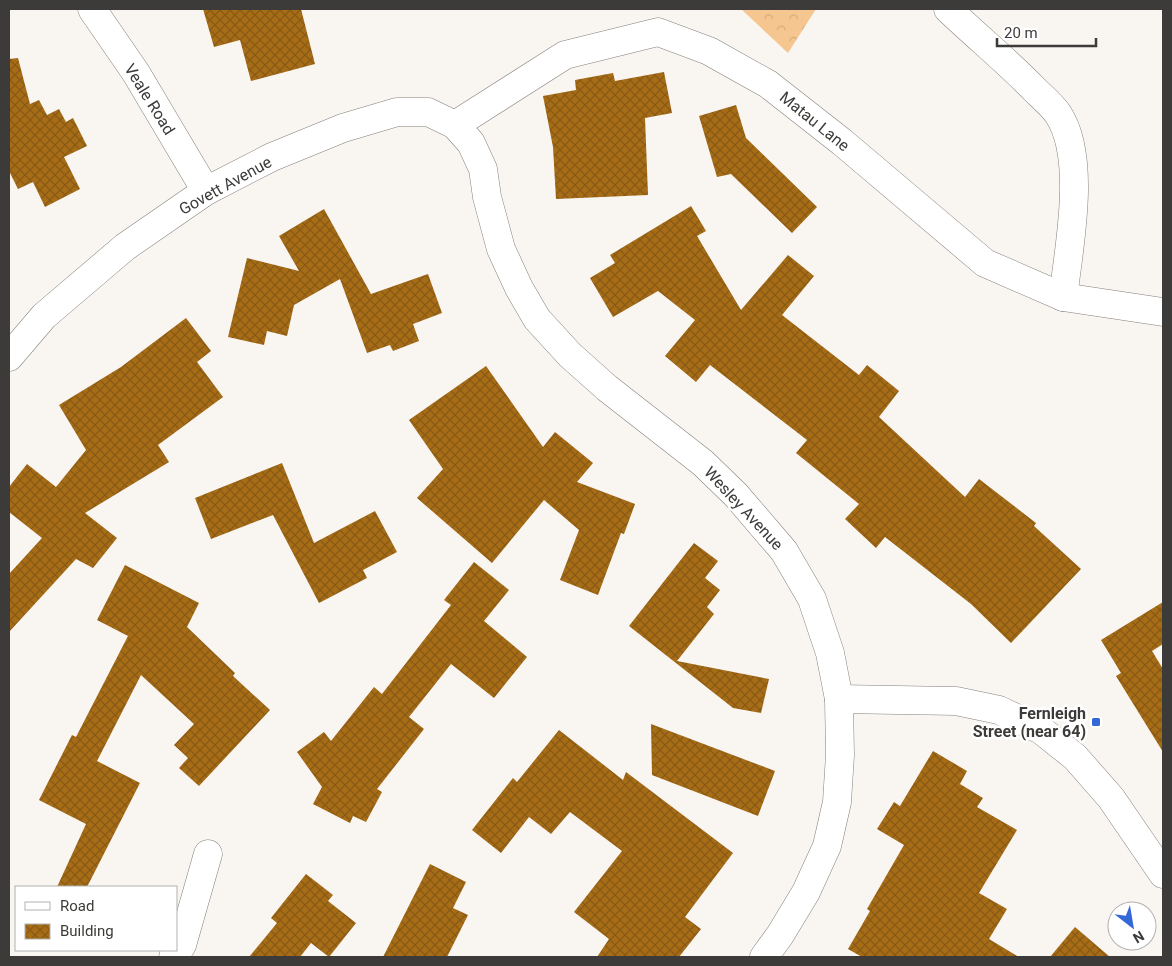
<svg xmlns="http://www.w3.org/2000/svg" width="1172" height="966" font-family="Roboto,sans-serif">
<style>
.forest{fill:url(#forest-crowns)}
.building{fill:url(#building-cross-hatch)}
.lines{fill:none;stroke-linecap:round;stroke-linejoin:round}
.minor-casing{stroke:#84817d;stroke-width:29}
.minor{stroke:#fff;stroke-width:28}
.poi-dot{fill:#3568d7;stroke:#fff;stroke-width:2}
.labels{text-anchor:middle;stroke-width:5;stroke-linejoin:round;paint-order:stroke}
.street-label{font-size:16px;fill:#3c3b39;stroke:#fff}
.poi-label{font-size:16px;font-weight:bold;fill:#3c3b39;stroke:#fff;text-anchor:end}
</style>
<defs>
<pattern id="forest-crowns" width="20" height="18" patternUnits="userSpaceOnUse" patternTransform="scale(1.25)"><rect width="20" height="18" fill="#f6c690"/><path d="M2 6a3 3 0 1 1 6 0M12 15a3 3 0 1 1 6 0" fill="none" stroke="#d4ab7d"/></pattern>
<pattern id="building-cross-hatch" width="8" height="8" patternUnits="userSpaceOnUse" patternTransform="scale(1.25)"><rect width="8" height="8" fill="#a76c16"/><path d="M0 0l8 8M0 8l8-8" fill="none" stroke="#895a15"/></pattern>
</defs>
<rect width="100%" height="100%" fill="#f9f5f1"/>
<!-- forest -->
<path class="forest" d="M 741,9 L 816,9 L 788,53 Z"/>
<!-- building -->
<g class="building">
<path d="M 203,9 L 301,9 L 315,64 L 251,81 L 240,40 L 214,47 Z"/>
<path d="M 18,58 L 30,104 L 39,100 L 47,115 L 59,109 L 66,122 L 73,118 L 87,146 L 64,157 L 80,189 L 45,207 L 33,182 L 18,189 L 9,171 L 9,59 Z"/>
<path d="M 664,72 L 672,113 L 645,118 L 648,195 L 556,199 L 553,147 L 543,96 L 576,90 L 575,80 L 613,73 L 615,81 Z"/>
<path d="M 736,105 L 746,138 L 817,207 L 792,233 L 731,174 L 717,177 L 699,116 Z"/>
<path d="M 691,206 L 706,231 L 697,236 L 741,310 L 788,255 L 814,276 L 782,315 L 859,375 L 867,365 L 899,391 L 879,417 L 965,497 L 979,479 L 1036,523 L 1034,526 L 1081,569 L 1011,643 L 971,604 L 885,537 L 876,548 L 845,519 L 859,504 L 796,453 L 807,440 L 710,365 L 696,382 L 665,356 L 695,320 L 658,291 L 613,317 L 590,278 L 615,263 L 610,255 Z"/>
<path d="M 324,209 L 371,294 L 428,274 L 442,313 L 413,324 L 419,341 L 393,351 L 390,345 L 367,353 L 340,279 L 294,305 L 287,336 L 267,331 L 264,345 L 228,337 L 247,258 L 299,271 L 279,236 Z"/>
<path d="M 186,318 L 211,351 L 197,362 L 223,397 L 158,445 L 169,462 L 85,513 L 117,538 L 93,568 L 76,559 L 9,632 L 9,574 L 42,538 L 9,512 L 9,487 L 27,464 L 56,487 L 86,450 L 59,405 L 121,367 Z"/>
<path d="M 486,366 L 543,447 L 555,432 L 593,463 L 577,482 L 635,504 L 624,534 L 621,533 L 598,595 L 560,580 L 579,530 L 544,500 L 492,563 L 417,498 L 443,469 L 409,420 Z"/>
<path d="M 282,463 L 314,543 L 375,511 L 397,552 L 363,570 L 367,578 L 319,603 L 273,515 L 211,539 L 195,498 Z"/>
<path d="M 694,543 L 718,561 L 705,578 L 720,590 L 707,607 L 714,614 L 677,661 L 769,679 L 761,713 L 733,708 L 629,626 Z"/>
<path d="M 474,562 L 509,590 L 484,621 L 527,657 L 494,698 L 451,664 L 409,717 L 424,729 L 377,789 L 382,792 L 366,822 L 353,816 L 350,823 L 313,804 L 322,787 L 297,752 L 324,732 L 331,741 L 374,687 L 382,694 L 451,605 L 444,600 Z"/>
<path d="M 125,565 L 199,603 L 187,627 L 235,673 L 233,676 L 270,710 L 199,786 L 179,768 L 188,758 L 174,745 L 194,724 L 141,675 L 97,761 L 140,783 L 87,887 L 57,887 L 86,824 L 39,800 L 72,735 L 76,737 L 128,636 L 97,620 Z"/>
<path d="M 1163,602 L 1163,644 L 1152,651 L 1163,669 L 1163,752 L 1116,676 L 1121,673 L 1101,640 Z"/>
<path d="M 651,724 L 775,771 L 758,816 L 652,775 Z"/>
<path d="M 559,730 L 623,780 L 626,772 L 733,853 L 685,917 L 701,929 L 679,957 L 597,957 L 609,939 L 574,912 L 622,851 L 570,812 L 551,834 L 529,817 L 501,853 L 472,830 L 513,778 L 517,782 Z"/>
<path d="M 933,751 L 967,771 L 960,784 L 983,798 L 977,807 L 1017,830 L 979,893 L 1007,909 L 989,939 L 1019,957 L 862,957 L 848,949 L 870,911 L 867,909 L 904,845 L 877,829 L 894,802 L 900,806 Z"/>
<path d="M 430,864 L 466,882 L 453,908 L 468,915 L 447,957 L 383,957 Z"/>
<path d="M 306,874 L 333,895 L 328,901 L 356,923 L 329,957 L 311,943 L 300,957 L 249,957 L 277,923 L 271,918 Z"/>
<path d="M 1075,927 L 1110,957 L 1050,957 Z"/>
</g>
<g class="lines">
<defs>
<g id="minor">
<path d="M 92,9 L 136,73 L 206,191"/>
<path d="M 948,9 C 976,36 1007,61 1034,89 C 1042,97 1052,105 1058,114 C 1087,157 1069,248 1063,297"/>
<path d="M 455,125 L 565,55 L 658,32 L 709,51 L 768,84 L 842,142 L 985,263 L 1063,297 L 1163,312"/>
<path d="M 9,357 L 44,316 L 125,247 L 206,191 L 272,157 L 343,128 L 397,112 L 428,112 L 455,125 L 471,143 L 483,169 L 487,197 L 501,249 L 519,288 L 537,319 L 570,355 L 607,388 L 703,463 L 736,495 L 784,551 L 812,599 L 830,653 L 839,699 L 840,755 L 837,802 L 827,846 L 806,892 L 780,935 L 764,957"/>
<path d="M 839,699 L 956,701 L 999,710 L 1041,730 L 1075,757 L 1111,798 L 1163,874"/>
<path d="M 173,957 L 182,945 L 208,854"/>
</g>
</defs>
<!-- minor casing -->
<use href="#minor" class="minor-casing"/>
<!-- minor -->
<use href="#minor" class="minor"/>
</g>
<!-- markers -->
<rect class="poi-dot" x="1091" y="717" width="10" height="10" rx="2.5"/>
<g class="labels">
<!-- street labels -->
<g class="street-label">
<text transform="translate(150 99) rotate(58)" y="6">Veale Road</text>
<text transform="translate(815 121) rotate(39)" y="6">Matau Lane</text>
<text transform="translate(225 185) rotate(-29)" y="6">Govett Avenue</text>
<text transform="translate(744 508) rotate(47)" y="6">Wesley Avenue</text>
</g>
<!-- poi labels -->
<g class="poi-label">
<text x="1086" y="719">Fernleigh<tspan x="1086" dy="18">Street (near 64)</tspan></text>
</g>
</g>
<!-- border -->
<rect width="1172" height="966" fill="none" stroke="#3c3b39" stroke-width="20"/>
<!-- legend -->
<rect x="15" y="886" width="162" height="65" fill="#ffffff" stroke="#b1b1b0"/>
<rect x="25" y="902" width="25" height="8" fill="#ffffff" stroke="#b1b1b0"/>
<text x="60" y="911" font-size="15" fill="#3c3b39">Road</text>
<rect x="25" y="924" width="25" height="15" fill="url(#building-cross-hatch)" stroke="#b1b1b0"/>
<text x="60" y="936" font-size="15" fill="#3c3b39">Building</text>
<!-- north arrow -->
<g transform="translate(1132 926) rotate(149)"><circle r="24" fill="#ffffff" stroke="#b1b1b0"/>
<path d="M0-4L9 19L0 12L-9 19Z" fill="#3568d7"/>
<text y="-8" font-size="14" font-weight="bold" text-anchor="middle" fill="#3c3b39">N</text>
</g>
<!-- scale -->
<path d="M997 38v8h99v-8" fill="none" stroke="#3c3b39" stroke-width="2.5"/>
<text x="1004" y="38" font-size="15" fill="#3c3b39" stroke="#ffffff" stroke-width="4" paint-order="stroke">20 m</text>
</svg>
